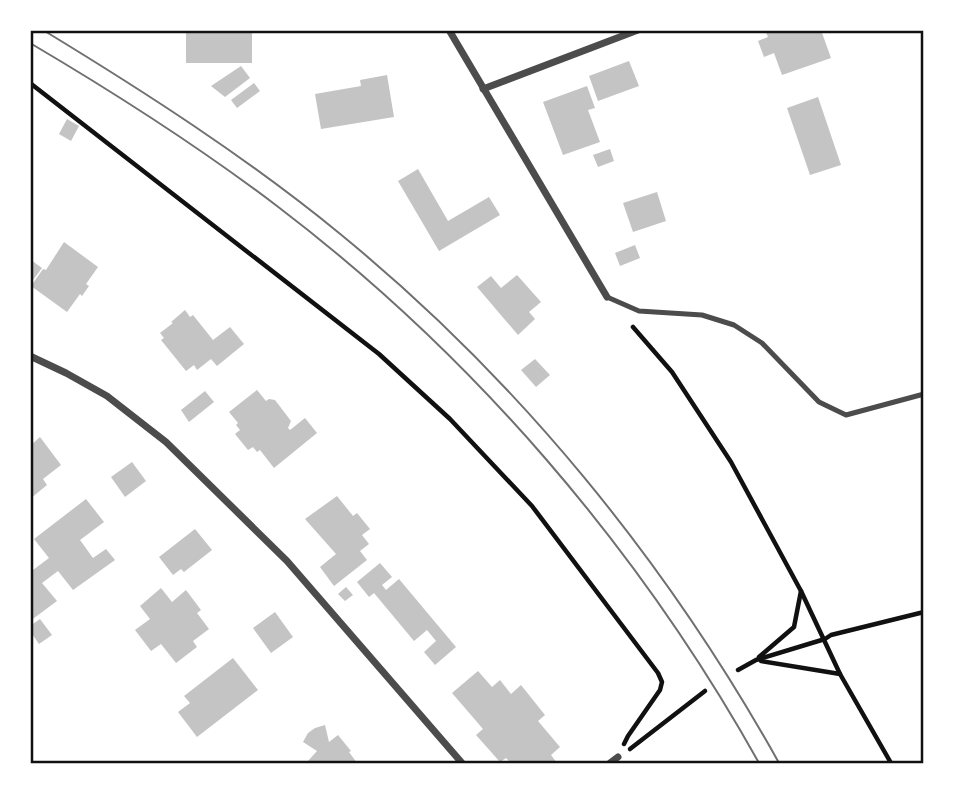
<svg xmlns="http://www.w3.org/2000/svg" width="954" height="793" font-family="Roboto,sans-serif">
<style>
.building{fill:#c4c4c4}
.lines{fill:none;stroke-linecap:round;stroke-linejoin:round}
.path{stroke:#111;stroke-width:4.5}
.service{stroke:#4c4c4c;stroke-width:5}
.minor{stroke:#4c4c4c;stroke-width:7}
.tram{stroke:#707070;stroke-width:2}
.neatline{fill:none;stroke:#111;stroke-width:2.5}
</style>
<rect width="100%" height="100%" fill="#fff"/>
<!-- building -->
<g class="building">
<path d="M 186,30 L 252,31 L 252,63 L 186,63 Z"/>
<path d="M 765,30 L 821,30 L 831,58 L 782,75 L 774,53 L 764,57 L 758,41 L 768,37 Z"/>
<path d="M 629,61 L 639,86 L 598,101 L 589,76 Z"/>
<path d="M 241,66 L 250,78 L 225,97 L 211,86 Z"/>
<path d="M 387,75 L 394,117 L 321,129 L 315,94 L 361,86 L 360,80 Z"/>
<path d="M 254,83 L 260,91 L 237,108 L 231,100 Z"/>
<path d="M 587,86 L 595,108 L 588,110 L 600,142 L 563,155 L 543,102 Z"/>
<path d="M 818,97 L 841,165 L 810,175 L 787,108 Z"/>
<path d="M 67,119 L 79,126 L 71,141 L 59,134 Z"/>
<path d="M 610,149 L 614,161 L 598,167 L 593,155 Z"/>
<path d="M 418,169 L 448,221 L 489,197 L 500,215 L 439,251 L 398,181 Z"/>
<path d="M 657,192 L 666,221 L 633,232 L 623,203 Z"/>
<path d="M 64,242 L 98,267 L 86,284 L 89,286 L 82,296 L 80,294 L 67,312 L 31,286 L 43,269 L 46,270 Z"/>
<path d="M 635,245 L 640,258 L 620,266 L 615,253 Z"/>
<path d="M 31,260 L 42,268 L 30,284 L 30,261 Z"/>
<path d="M 517,275 L 541,302 L 529,312 L 535,319 L 518,335 L 477,287 L 491,276 L 501,288 Z"/>
<path d="M 185,310 L 190,317 L 193,315 L 213,340 L 230,327 L 244,344 L 217,366 L 211,359 L 197,370 L 194,365 L 186,371 L 161,340 L 164,338 L 160,333 L 173,323 L 171,322 Z"/>
<path d="M 535,359 L 550,375 L 536,387 L 521,370 Z"/>
<path d="M 257,390 L 266,401 L 269,399 L 275,400 L 291,421 L 288,428 L 290,430 L 305,418 L 317,433 L 274,468 L 260,450 L 257,452 L 253,447 L 248,450 L 235,434 L 240,430 L 236,425 L 238,423 L 229,412 Z"/>
<path d="M 205,391 L 214,402 L 189,422 L 181,410 Z"/>
<path d="M 40,437 L 61,465 L 43,479 L 47,485 L 30,499 L 30,446 Z"/>
<path d="M 132,462 L 146,481 L 125,497 L 111,477 Z"/>
<path d="M 337,496 L 353,516 L 357,513 L 370,529 L 362,535 L 369,544 L 360,551 L 367,560 L 334,586 L 320,567 L 336,554 L 305,519 Z"/>
<path d="M 86,499 L 104,522 L 80,540 L 93,558 L 106,549 L 115,560 L 73,590 L 58,571 L 42,583 L 57,601 L 30,621 L 30,567 L 33,570 L 49,558 L 34,539 Z"/>
<path d="M 195,529 L 212,550 L 184,572 L 181,569 L 173,575 L 159,557 Z"/>
<path d="M 380,563 L 392,577 L 382,585 L 386,590 L 399,579 L 456,647 L 435,665 L 424,652 L 436,641 L 427,630 L 414,641 L 374,593 L 369,597 L 357,582 Z"/>
<path d="M 346,587 L 353,595 L 345,601 L 338,594 Z"/>
<path d="M 161,588 L 172,602 L 186,590 L 201,610 L 197,613 L 209,629 L 193,641 L 197,647 L 176,663 L 161,644 L 151,651 L 135,630 L 150,619 L 140,606 Z"/>
<path d="M 275,612 L 293,637 L 271,653 L 253,628 Z"/>
<path d="M 40,619 L 52,635 L 39,644 L 30,631 L 30,626 Z"/>
<path d="M 233,658 L 258,690 L 197,737 L 178,712 L 190,703 L 184,696 Z"/>
<path d="M 478,671 L 492,687 L 500,680 L 511,694 L 521,685 L 545,715 L 538,721 L 560,747 L 551,755 L 557,763 L 511,763 L 506,758 L 500,762 L 476,735 L 483,729 L 452,693 Z"/>
<path d="M 325,725 L 329,742 L 338,735 L 351,751 L 349,752 L 357,763 L 310,763 L 308,761 L 317,751 L 303,742 L 308,733 L 315,728 Z"/>
</g>
<g class="lines">
<!-- path -->
<g class="path">
<path d="M 30,83 L 379,354 L 450,419 L 532,506 L 658,673 L 662,682 L 660,690 L 628,736 L 624,744"/>
<path d="M 633,327 L 672,372 L 731,462 L 801,591 L 840,674 L 891,763"/>
<path d="M 759,657 L 794,627 L 801,591"/>
<path d="M 761,661 L 840,674"/>
<path d="M 738,670 L 756,660 L 825,639 L 831,635 L 924,612"/>
<path d="M 630,749 L 705,691"/>
</g>
<!-- service -->
<path class="service" d="M 607,297 L 639,311 L 702,315 L 734,325 L 762,343 L 819,402 L 846,415 L 924,394"/>
<!-- minor -->
<g class="minor">
<path d="M 449,30 L 607,297"/>
<path d="M 483,89 L 638,30"/>
<path d="M 30,356 L 66,373 L 107,396 L 166,442 L 287,561 L 462,763"/>
<path d="M 610,763 L 618,757"/>
</g>
<!-- tram -->
<g class="tram">
<path d="M 43,30 C 145,92 246,157 339,233 C 518,379 667,562 779,763"/>
<path d="M 30,43 C 115,93 198,146 277,206 C 473,355 639,548 759,763"/>
</g>
</g>
<!-- border -->
<rect width="954" height="793" fill="none" stroke="#ffffff" stroke-width="63"/>
<rect x="32" y="32" width="890" height="730" class="neatline"/>
</svg>
